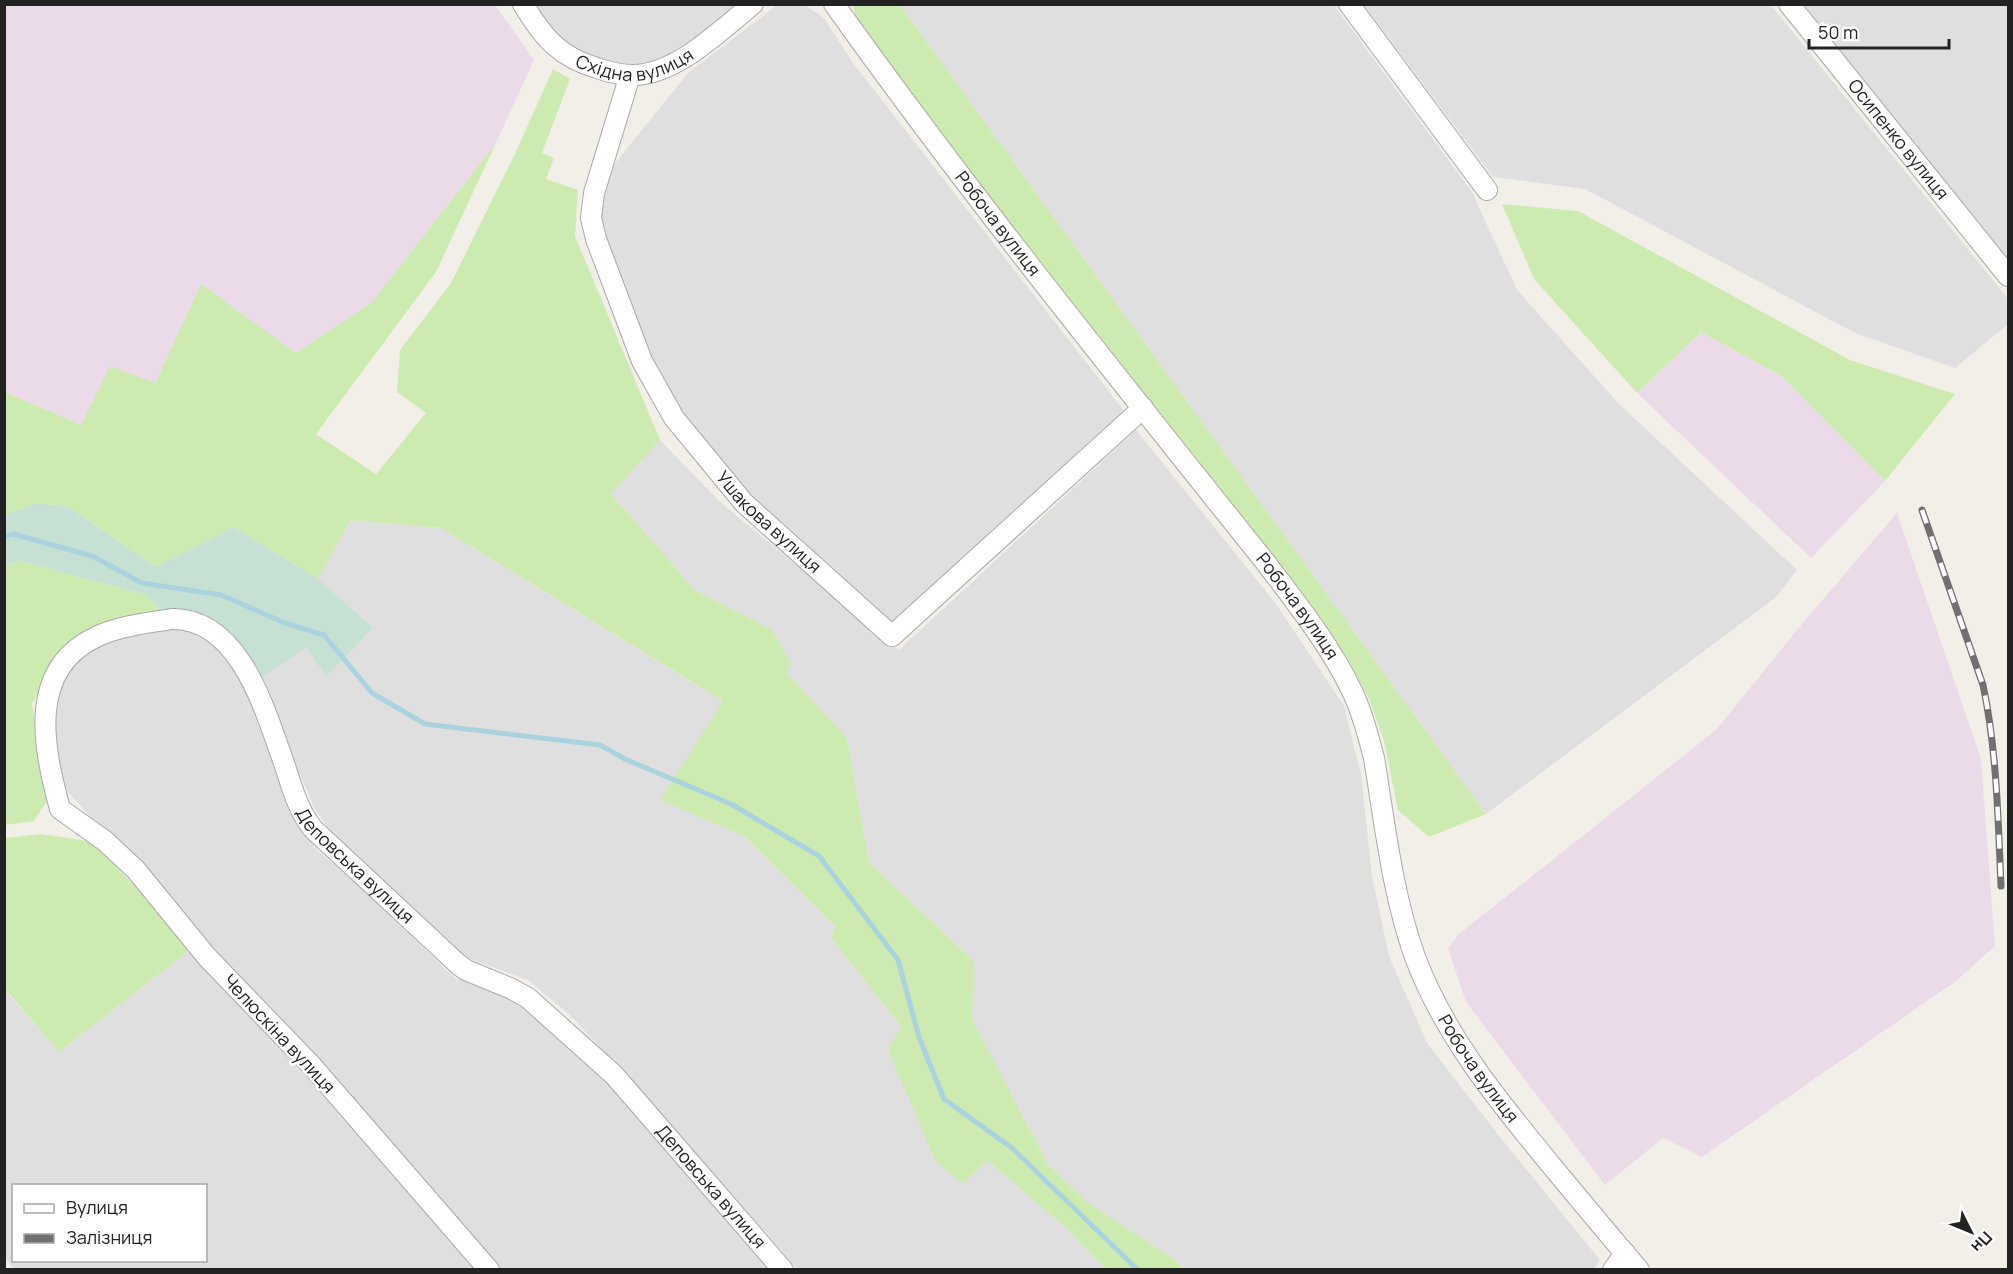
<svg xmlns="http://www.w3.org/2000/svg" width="2013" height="1274" font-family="Manrope,sans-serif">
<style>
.residential{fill:#e0dfdf;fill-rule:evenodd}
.industrial{fill:#ebdbe8}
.grass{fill:#cdebb0}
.wetland{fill:#c6e0d4}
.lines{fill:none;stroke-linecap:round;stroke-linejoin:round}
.stream{stroke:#aad3df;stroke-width:5}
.minor-casing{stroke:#a9a9a9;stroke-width:22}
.minor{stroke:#fff;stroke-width:20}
.rail-casing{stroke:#707070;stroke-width:7}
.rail{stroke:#fff;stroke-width:4.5;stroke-dasharray:14;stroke-linecap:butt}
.labels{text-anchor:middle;stroke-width:5;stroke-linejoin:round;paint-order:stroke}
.street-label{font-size:18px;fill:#222;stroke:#fff}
</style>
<rect width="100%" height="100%" fill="#f2efe9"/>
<!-- residential -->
<g class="residential">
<path d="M 532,5 L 743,5 L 683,50 L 646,69 L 601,64 L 565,45 L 546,23 Z"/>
<path d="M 777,5 L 805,5 L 824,18 L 853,63 L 1128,416 L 898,628 L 733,490 L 671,421 L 594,225 L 612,167 L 688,73 Z"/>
<path d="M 900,5 L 1334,5 L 1472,192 L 1517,290 L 1618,403 L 1797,570 L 1775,598 L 1486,814 Z"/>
<path d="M 1364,5 L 1771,5 L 2008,299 L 2008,324 L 1955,368 L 1855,333 L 1585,189 L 1493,177 Z"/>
<path d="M 1800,5 L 2008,5 L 2008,267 Z"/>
<path d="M 1136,430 L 1276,604 L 1344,706 L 1361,775 L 1372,876 L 1389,956 L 1427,1043 L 1496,1132 L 1600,1260 L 1594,1269 L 1184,1269 L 1174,1259 L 1087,1202 L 1048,1164 L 972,1019 L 974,961 L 869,863 L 847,738 L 787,673 L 771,629 L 696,591 L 611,494 L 660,440 L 720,502 L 899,650 Z"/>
<path d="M 349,520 L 441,528 L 724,702 L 661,800 L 744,836 L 835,926 L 831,938 L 901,1026 L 987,1160 L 1067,1229 L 1106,1269 L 798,1269 L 648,1100 L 572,1017 L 528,980 L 467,958 L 334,836 L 315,809 L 258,680 L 306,646 L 326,677 L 372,628 L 318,579 Z"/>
<path d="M 178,623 L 213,639 L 233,664 L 274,750 L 301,824 L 318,851 L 348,876 L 455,978 L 514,999 L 620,1092 L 776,1269 L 496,1269 L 68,792 L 58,772 L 51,698 L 70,665 L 110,635 Z"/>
<path d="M 192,948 L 476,1269 L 14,1269 L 4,1257 L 4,989 L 59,1052 ZM 14,1186 L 206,1186 L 206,1260 L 14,1260 Z"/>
</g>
<!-- industrial -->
<g class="industrial">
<path d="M 5,5 L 495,5 L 534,60 L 496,143 L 371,303 L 296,354 L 201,284 L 155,383 L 81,425 L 5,392 Z"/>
<path d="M 1701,332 L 1783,377 L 1885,481 L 1811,558 L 1637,393 Z"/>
<path d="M 1897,513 L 1981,759 L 1995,946 L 1956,981 L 1702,1157 L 1663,1138 L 1605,1185 L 1466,1002 L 1448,949 L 1459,934 L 1716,730 L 1802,624 Z"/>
</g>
<!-- grass -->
<g class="grass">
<path d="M 853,5 L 900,5 L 1486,814 L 1429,837 L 1398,810 L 1384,741 L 1369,699 L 1347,657 L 1298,588 L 871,48 L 855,14 Z"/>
<path d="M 553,69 L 570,79 L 542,153 L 554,158 L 546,179 L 578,190 L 575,236 L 660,440 L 611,494 L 696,591 L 771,629 L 791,663 L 787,673 L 847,738 L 869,863 L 974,961 L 972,1019 L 1048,1164 L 1087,1202 L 1174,1259 L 1184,1269 L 1106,1269 L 1067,1229 L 987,1160 L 963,1184 L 936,1162 L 888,1050 L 901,1026 L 831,938 L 835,926 L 744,836 L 660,800 L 723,701 L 441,528 L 350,520 L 318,579 L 234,527 L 156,567 L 69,507 L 37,503 L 5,515 L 5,392 L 81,425 L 110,366 L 155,383 L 201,284 L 296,353 L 371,303 L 496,143 L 436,272 L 316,434 L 376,474 L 426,413 L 397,392 L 400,350 L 451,283 L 514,156 Z"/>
<path d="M 1502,204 L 1578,211 L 1850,360 L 1955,394 L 1885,481 L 1783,377 L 1701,332 L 1637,393 L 1534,279 Z"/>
<path d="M 20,561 L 146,595 L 162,610 L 144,612 L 102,623 L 57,656 L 32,704 L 45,776 L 47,801 L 34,821 L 5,825 L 5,565 Z"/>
<path d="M 41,834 L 94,842 L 192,948 L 59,1052 L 5,989 L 4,838 Z"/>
</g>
<!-- wetland -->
<path class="wetland" d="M 37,503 L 69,507 L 156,567 L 234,527 L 318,579 L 373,628 L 326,677 L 306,647 L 258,680 L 228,632 L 193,610 L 162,610 L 146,595 L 20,561 L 5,565 L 5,515 Z"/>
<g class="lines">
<!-- stream -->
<path class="stream" d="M 4,537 L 13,534 L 92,556 L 142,583 L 221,595 L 285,623 L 324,635 L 372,693 L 425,724 L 600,745 L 625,759 L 731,804 L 819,856 L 898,960 L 919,1037 L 944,1099 L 1012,1148 L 1138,1270"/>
<defs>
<g id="minor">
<path id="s1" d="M 523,4 C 543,37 559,57 597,68 C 608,72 621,75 633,75 C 676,75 721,30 753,4"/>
<path id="s2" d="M 834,4 C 971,196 1119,379 1266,563 C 1297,604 1330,645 1352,691 C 1362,712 1368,735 1374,758 C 1385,824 1392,893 1415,957 C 1444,1035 1499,1102 1551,1165 C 1580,1200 1609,1235 1639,1270"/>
<path d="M 1349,4 L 1487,190"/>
<path id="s3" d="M 1789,4 L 2008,276"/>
<path id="s4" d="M 630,75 L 594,193 L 591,218 L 596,239 L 642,361 L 674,418 L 744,503 L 892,636 L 1143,408"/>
<path id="s5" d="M 489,1270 L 312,1066 L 207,957 L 136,870 L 105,841 L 60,809 C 44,750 26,670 96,637 C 119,626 147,623 172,619 C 241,618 266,714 285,766 C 292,788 298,810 313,829 L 459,965 L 466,970 L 512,989 L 528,998 L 614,1075 L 783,1270"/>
<path d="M 1613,1270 L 1625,1253"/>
</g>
</defs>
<!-- minor casing -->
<use href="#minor" class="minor-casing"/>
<!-- minor -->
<use href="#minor" class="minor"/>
<defs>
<path id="rail" d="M 1922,510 L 1983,685 C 1997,751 1998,819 2001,886"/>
</defs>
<!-- rail casing -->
<use href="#rail" class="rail-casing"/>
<!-- rail -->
<use href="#rail" class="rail"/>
</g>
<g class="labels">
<!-- street labels -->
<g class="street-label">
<text dy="6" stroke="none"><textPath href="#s1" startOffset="140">Східна вулиця</textPath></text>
<text dy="6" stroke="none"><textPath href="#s3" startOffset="174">Осипенко вулиця</textPath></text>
<text dy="6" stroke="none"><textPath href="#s2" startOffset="274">Робоча вулиця</textPath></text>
<text dy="6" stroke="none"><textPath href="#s4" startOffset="507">Ушакова вулиця</textPath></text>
<text dy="6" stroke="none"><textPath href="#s2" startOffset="760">Робоча вулиця</textPath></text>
<text dy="6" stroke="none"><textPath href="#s5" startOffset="1226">Деповська вулиця</textPath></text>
<text transform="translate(279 1034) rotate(47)" y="6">Челюскіна вулиця</text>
<text dy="6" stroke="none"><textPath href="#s2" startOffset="1264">Робоча вулиця</textPath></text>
<text dy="6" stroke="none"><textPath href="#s5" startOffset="1710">Деповська вулиця</textPath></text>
</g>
</g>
<!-- border -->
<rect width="2013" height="1274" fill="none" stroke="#222222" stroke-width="12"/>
<!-- legend -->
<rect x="12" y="1184" width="195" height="78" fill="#ffffff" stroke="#a7a7a7" stroke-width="1.5"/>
<rect x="24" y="1204" width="30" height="9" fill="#ffffff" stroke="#a7a7a7" stroke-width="1.5"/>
<text x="66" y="1214" font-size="18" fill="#222222">Вулиця</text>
<rect x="24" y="1234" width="30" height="9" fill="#707070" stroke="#a7a7a7" stroke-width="1.5"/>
<text x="66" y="1244" font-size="18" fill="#222222">Залізниця</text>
<!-- north arrow -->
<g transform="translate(1971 1232) rotate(133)" stroke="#ffffff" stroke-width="4.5" paint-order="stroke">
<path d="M0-4.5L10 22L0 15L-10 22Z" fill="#222222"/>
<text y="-9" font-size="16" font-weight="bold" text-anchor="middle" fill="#222222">Пн</text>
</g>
<!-- scale -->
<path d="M1809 39v9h140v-9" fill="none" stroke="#222222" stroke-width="3"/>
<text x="1818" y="39" font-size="18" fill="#222222" stroke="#ffffff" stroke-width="4.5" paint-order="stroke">50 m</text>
</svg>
